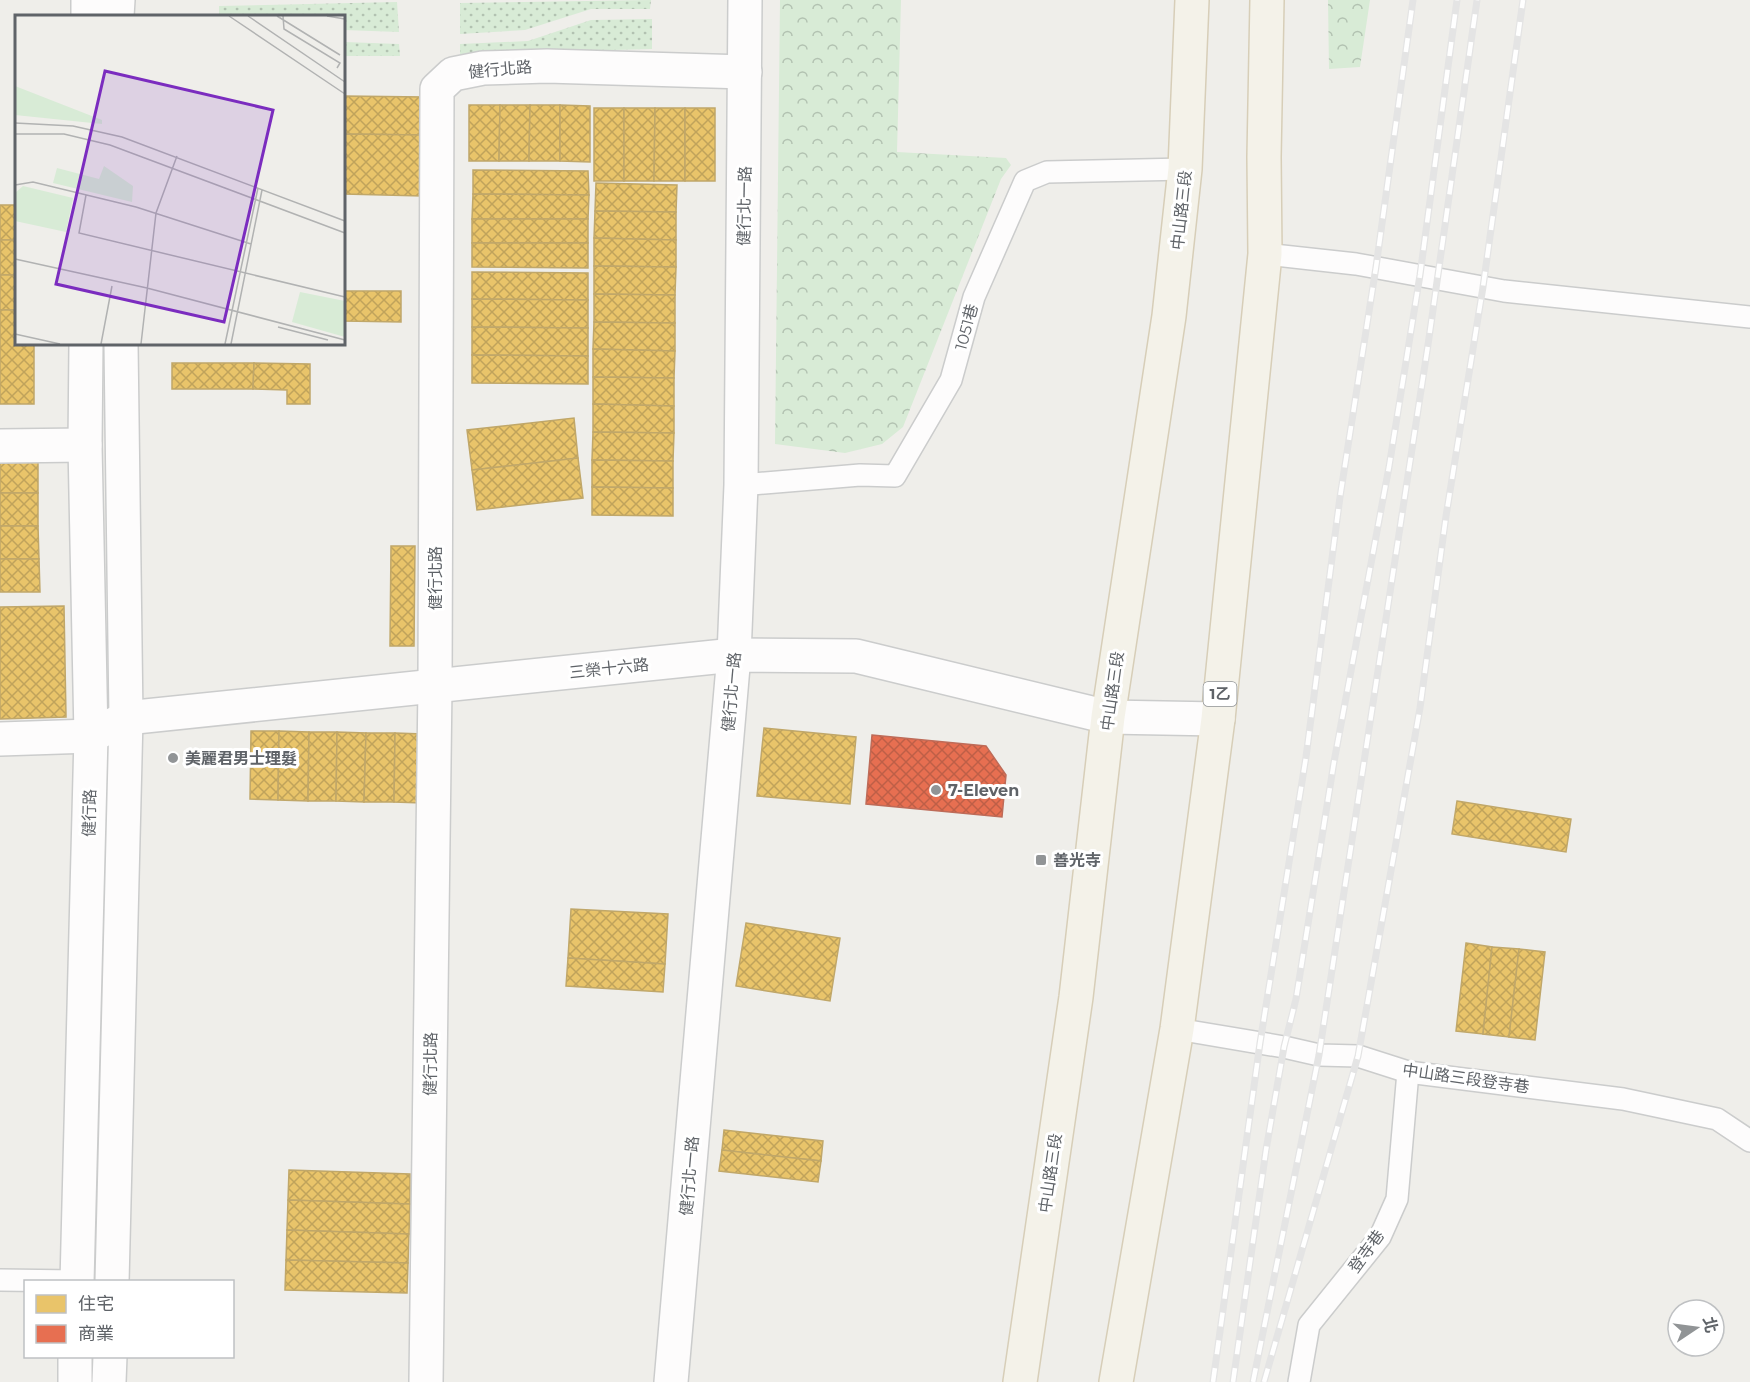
<svg xmlns="http://www.w3.org/2000/svg" width="1750" height="1382" font-family="Montserrat,'Noto Sans TC',sans-serif">
<style>
.grass{fill:url(#grass-dots)}
.forest{fill:url(#forest-crowns)}
.homes{fill:url(#homes-cross-hatch);stroke:#c0a769;stroke-width:1.5}
.shops{fill:url(#shops-cross-hatch);stroke:#be6b58;stroke-width:1.5}
.lines{fill:none;stroke-linecap:round;stroke-linejoin:round}
.service-casing{stroke:#cbcccc;stroke-width:24}
.minor-casing{stroke:#cbcccc;stroke-width:36}
.primary-casing{stroke:#d7ceb8;stroke-width:36}
.service{stroke:#fdfcfc;stroke-width:21}
.minor{stroke:#fdfcfc;stroke-width:33}
.primary{stroke:#f4f2e9;stroke-width:33}
.rail-casing{stroke:#e4e4e4;stroke-width:7}
.rail{stroke:#fff;stroke-width:4.5;stroke-dasharray:14;stroke-linecap:butt}
.poi-dot{fill:#919496;stroke:#fff;stroke-width:2}
.labels{text-anchor:middle;stroke-width:6;stroke-linejoin:round;paint-order:stroke}
.shield{fill:#fff;stroke:#8f9295;stroke-width:1.5}
.shield-label{font-size:15px;font-weight:bold;fill:#5f6368}
.street-label{font-size:16px;fill:#5f6368;stroke:#fff}
.poi-label{font-size:16px;font-weight:bold;fill:#5f6368;stroke:#fff;text-anchor:start}
.inset-road{fill:none;stroke:#b1b2b2;stroke-width:1.5}
.view{fill:#7b2cbf;fill-opacity:0.15;stroke:#7b2cbf;stroke-width:3}
.inset-edge{fill:none;stroke:#5f6368;stroke-width:3}
</style>
<defs>
<pattern id="grass-dots" width="8" height="8" patternUnits="userSpaceOnUse" patternTransform="scale(1.5)"><rect width="8" height="8" fill="#d8ebd6"/><path d="M2 2h.1M6 6h.1" fill="none" stroke="#b2c2b1" stroke-width="1.8" stroke-linecap="round"/></pattern>
<pattern id="forest-crowns" width="20" height="18" patternUnits="userSpaceOnUse" patternTransform="scale(1.5)"><rect width="20" height="18" fill="#d8ebd6"/><path d="M2 6a3 3 0 1 1 6 0M12 15a3 3 0 1 1 6 0" fill="none" stroke="#b2c2b1"/></pattern>
<pattern id="homes-cross-hatch" width="8" height="8" patternUnits="userSpaceOnUse" patternTransform="scale(1.5)"><rect width="8" height="8" fill="#e9c46a"/><path d="M0 0l8 8M0 8l8-8" fill="none" stroke="#c0a35b"/></pattern>
<pattern id="shops-cross-hatch" width="8" height="8" patternUnits="userSpaceOnUse" patternTransform="scale(1.5)"><rect width="8" height="8" fill="#e76f51"/><path d="M0 0l8 8M0 8l8-8" fill="none" stroke="#be5f47"/></pattern>
</defs>
<rect width="100%" height="100%" fill="#efeeea"/>
<!-- grass -->
<g class="grass">
<path d="M 651,0 L 650,9 L 591,9 L 525,30 L 460,34 L 460,3 Z"/>
<path d="M 397,2 L 399,32 L 344,30 L 344,16 L 219,16 L 219,6 Z"/>
<path d="M 652,19 L 652,49 L 460,54 L 460,44 L 528,41 L 591,20 Z"/>
<path d="M 344,42 L 399,44 L 400,56 L 344,56 Z"/>
</g>
<!-- forest -->
<g class="forest">
<path d="M 780,0 L 901,0 L 897,152 L 1006,158 L 1011,165 L 1001,179 L 903,427 L 882,444 L 845,453 L 775,444 Z"/>
<path d="M 1328,0 L 1370,0 L 1360,67 L 1329,69 Z"/>
</g>
<!-- homes -->
<g class="homes">
<path d="M 344,96 L 424,97 L 423,135 L 344,134 Z"/>
<path d="M 469,105 L 500,105 L 499,161 L 469,161 Z"/>
<path d="M 500,105 L 530,105 L 529,161 L 499,161 Z"/>
<path d="M 530,105 L 560,105 L 560,161 L 529,161 Z"/>
<path d="M 560,105 L 590,106 L 590,162 L 560,161 Z"/>
<rect x="594" y="108" width="30" height="73"/>
<path d="M 624,108 L 655,108 L 654,181 L 624,181 Z"/>
<path d="M 655,108 L 685,108 L 685,181 L 654,181 Z"/>
<rect x="685" y="108" width="30" height="73"/>
<path d="M 344,134 L 423,135 L 422,196 L 344,194 Z"/>
<path d="M 473,170 L 588,171 L 589,195 L 473,194 Z"/>
<path d="M 596,183 L 677,185 L 676,212 L 595,211 Z"/>
<path d="M 473,194 L 589,195 L 588,219 L 472,219 Z"/>
<rect x="0" y="205" width="16" height="35"/>
<path d="M 595,211 L 676,212 L 676,240 L 594,238 Z"/>
<rect x="472" y="219" width="116" height="24"/>
<path d="M 594,238 L 676,240 L 676,267 L 594,266 Z"/>
<rect x="0" y="240" width="16" height="35"/>
<path d="M 472,243 L 588,243 L 588,268 L 472,267 Z"/>
<path d="M 594,266 L 676,267 L 675,295 L 594,294 Z"/>
<path d="M 472,272 L 588,273 L 588,300 L 472,299 Z"/>
<rect x="0" y="275" width="16" height="35"/>
<path d="M 344,291 L 401,291 L 401,322 L 344,321 Z"/>
<path d="M 594,294 L 675,295 L 675,323 L 594,322 Z"/>
<path d="M 472,299 L 588,300 L 588,328 L 472,327 Z"/>
<path d="M 0,310 L 16,310 L 16,344 L 34,344 L 34,404 L 0,404 Z"/>
<path d="M 594,322 L 675,323 L 675,351 L 593,349 Z"/>
<path d="M 472,327 L 588,328 L 588,356 L 472,355 Z"/>
<path d="M 593,349 L 675,351 L 674,378 L 593,377 Z"/>
<path d="M 472,355 L 588,356 L 588,384 L 472,383 Z"/>
<path d="M 172,363 L 254,363 L 253,389 L 172,389 Z"/>
<path d="M 254,363 L 310,364 L 310,404 L 287,404 L 287,390 L 253,389 Z"/>
<path d="M 593,377 L 674,378 L 674,406 L 593,404 Z"/>
<path d="M 593,404 L 674,406 L 674,433 L 593,432 Z"/>
<path d="M 574,418 L 578,458 L 472,470 L 467,430 Z"/>
<path d="M 593,432 L 674,433 L 673,461 L 592,460 Z"/>
<path d="M 578,458 L 583,498 L 477,510 L 472,470 Z"/>
<path d="M 38,459 L 38,493 L 0,493 L 0,460 Z"/>
<path d="M 592,460 L 673,461 L 673,488 L 592,487 Z"/>
<path d="M 592,487 L 673,488 L 673,516 L 592,515 Z"/>
<rect x="0" y="493" width="38" height="33"/>
<path d="M 0,526 L 38,526 L 39,559 L 0,559 Z"/>
<path d="M 391,546 L 415,546 L 414,646 L 390,646 Z"/>
<path d="M 0,559 L 39,559 L 40,592 L 0,592 Z"/>
<path d="M 64,606 L 66,717 L 0,719 L 0,607 Z"/>
<path d="M 764,728 L 856,737 L 850,804 L 757,796 Z"/>
<path d="M 251,731 L 279,731 L 278,800 L 250,799 Z"/>
<path d="M 279,731 L 309,732 L 308,801 L 278,800 Z"/>
<path d="M 309,732 L 337,732 L 336,801 L 308,801 Z"/>
<path d="M 337,732 L 366,733 L 364,802 L 336,801 Z"/>
<path d="M 366,733 L 395,733 L 394,802 L 364,802 Z"/>
<path d="M 395,733 L 423,734 L 422,803 L 394,802 Z"/>
<path d="M 1457,801 L 1571,819 L 1566,852 L 1452,834 Z"/>
<path d="M 571,909 L 668,914 L 665,964 L 568,958 Z"/>
<path d="M 746,923 L 840,938 L 830,1001 L 736,986 Z"/>
<path d="M 1466,943 L 1492,947 L 1483,1034 L 1456,1031 Z"/>
<path d="M 1492,947 L 1519,949 L 1509,1037 L 1483,1034 Z"/>
<path d="M 1519,949 L 1545,952 L 1535,1040 L 1509,1037 Z"/>
<path d="M 568,958 L 665,964 L 663,992 L 566,986 Z"/>
<path d="M 724,1130 L 823,1141 L 821,1161 L 722,1150 Z"/>
<path d="M 722,1150 L 821,1161 L 818,1182 L 719,1171 Z"/>
<path d="M 289,1170 L 410,1174 L 410,1204 L 288,1200 Z"/>
<path d="M 288,1200 L 410,1204 L 409,1234 L 287,1230 Z"/>
<path d="M 287,1230 L 409,1234 L 408,1263 L 286,1260 Z"/>
<path d="M 286,1260 L 408,1263 L 407,1293 L 285,1290 Z"/>
</g>
<!-- shops -->
<path class="shops" d="M 872,735 L 986,746 L 1006,775 L 1002,817 L 866,804 Z"/>
<g class="lines">
<defs>
<g id="service">
<path d="M 1265,254 L 1356,264 L 1504,291 L 1750,317"/>
<path d="M 741,485 L 860,475 L 895,476 L 951,380 L 974,297 L 1025,181 L 1047,172 L 1185,169"/>
<path d="M 1177,1029 L 1284,1047 L 1319,1055 L 1358,1056 L 1408,1072 L 1623,1099 L 1717,1119 L 1750,1141"/>
<path d="M 0,1280 L 77,1281"/>
<path d="M 1299,1382 L 1309,1325 L 1380,1237 L 1397,1199 L 1408,1072"/>
</g>
<g id="minor">
<path d="M 88,0 L 88,16"/>
<path d="M 117,16 L 118,0"/>
<path d="M 0,446 L 85,445"/>
<path d="M 0,739 L 91,736 L 126,718 L 734,655 L 856,656 L 1108,717 L 1218,719"/>
<path d="M 77,1282 L 91,736 L 85,445 L 86,344"/>
<path d="M 112,1282 L 126,718 L 121,344"/>
<path d="M 75,1382 L 75,1356"/>
<path d="M 109,1382 L 110,1356"/>
<path d="M 426,1382 L 435,685 L 437,89 L 453,74 L 483,68 L 547,66 L 745,72"/>
<path d="M 671,1382 L 734,655 L 741,485 L 745,0"/>
</g>
<g id="primary">
<path d="M 1020,1382 L 1076,997 L 1108,717 L 1169,316 L 1185,169 L 1192,0"/>
<path d="M 1116,1382 L 1177,1029 L 1218,719 L 1265,254 L 1264,157 L 1267,0"/>
</g>
</defs>
<!-- service casing -->
<use href="#service" class="service-casing"/>
<!-- minor casing -->
<use href="#minor" class="minor-casing"/>
<!-- primary casing -->
<use href="#primary" class="primary-casing"/>
<!-- service -->
<use href="#service" class="service"/>
<!-- minor -->
<use href="#minor" class="minor"/>
<!-- primary -->
<use href="#primary" class="primary"/>
<defs>
<g id="rail">
<path d="M 1213,1382 L 1260,1043 L 1306,757 L 1340,497 L 1376,267 L 1413,0"/>
<path d="M 1233,1382 L 1266,1150 L 1284,1047 L 1296,999 L 1334,762 L 1389,467 L 1420,275 L 1457,0"/>
<path d="M 1253,1382 L 1319,1055 L 1428,345 L 1477,0"/>
<path d="M 1264,1382 L 1358,1056 L 1420,708 L 1446,516 L 1483,287 L 1523,0"/>
</g>
</defs>
<!-- rail casing -->
<use href="#rail" class="rail-casing"/>
<!-- rail -->
<use href="#rail" class="rail"/>
</g>
<!-- markers -->
<g class="poi-dot">
<circle cx="173" cy="758" r="6"/>
<circle cx="936" cy="790" r="6"/>
<rect x="1035" y="854" width="12" height="12" rx="3"/>
</g>
<g class="labels">
<!-- shield labels -->
<rect class="shield" x="1203.5" y="682" width="33" height="24" rx="4.5"/>
<g class="shield-label">
<text x="1220" y="699">1乙</text>
</g>
<!-- street labels -->
<g class="street-label">
<text transform="translate(500 69) rotate(-5)" y="6">健行北路</text>
<text transform="translate(744 206) rotate(-89)" y="6">健行北一路</text>
<text transform="translate(1181 210) rotate(-84)" y="6">中山路三段</text>
<text transform="translate(966 327) rotate(-75)" y="6">1051巷</text>
<text transform="translate(435 578) rotate(-90)" y="6">健行北路</text>
<text transform="translate(609 668) rotate(-6)" y="6">三榮十六路</text>
<text transform="translate(1112 691) rotate(-82)" y="6">中山路三段</text>
<text transform="translate(731 692) rotate(-85)" y="6">健行北一路</text>
<text transform="translate(89 813) rotate(-89)" y="6">健行路</text>
<text transform="translate(430 1064) rotate(-89)" y="6">健行北路</text>
<text transform="translate(1466 1078) rotate(8)" y="6">中山路三段登寺巷</text>
<text transform="translate(1050 1173) rotate(-82)" y="6">中山路三段</text>
<text transform="translate(689 1176) rotate(-85)" y="6">健行北一路</text>
<text transform="translate(1366 1251) rotate(-54)" y="6">登寺巷</text>
</g>
<!-- poi labels -->
<g class="poi-label">
<text x="185" y="764">美麗君男士理髮</text>
<text x="948" y="796">7-Eleven</text>
<text x="1053" y="866">善光寺</text>
</g>
</g>
<!-- overview -->
<g transform="translate(15 15)">
<rect width="330" height="330" fill="#efeeea"/>
<path d="M 0,71 L 87,105 L 87,109 L 0,100 ZM 89,151 L 118,171 L 117,187 L 38,168 L 42,153 L 84,164 ZM 8,171 L 58,183 L 51,217 L 0,206 L 0,178 ZM 285,277 L 330,286 L 330,322 L 277,307 Z" fill="#d8ebd6"/>
<path class="inset-road" d="M 214,1 L 330,79M 233,1 L 330,67M 262,1 L 325,40M 268,1 L 269,14 L 325,48 L 322,53M 312,1 L 330,4M 0,108 L 58,111 L 107,122 L 330,206M 0,119 L 49,119 L 95,130 L 330,218M 0,170 L 18,167 L 121,192 L 236,229M 71,180 L 64,218 L 330,282M 0,244 L 132,273 L 330,325M 263,312 L 313,325M 0,319 L 45,329M 86,329 L 97,271M 126,329 L 141,198 L 162,141M 210,329 L 243,173M 216,329 L 247,175"/>
<path class="view" d="M 90,56 L 258,95 L 209,307 L 41,269 Z"/>
<rect width="330" height="330" class="inset-edge"/>
</g>
<!-- legend -->
<rect x="24" y="1280" width="210" height="78" fill="#ffffff" stroke="#bfc1c3" stroke-width="1.5"/>
<rect x="36" y="1295" width="30" height="18" fill="#e9c46a" stroke="#bfc1c3" stroke-width="1.5"/>
<text x="78" y="1310" font-size="18" fill="#5f6368">住宅</text>
<rect x="36" y="1325" width="30" height="18" fill="#e76f51" stroke="#bfc1c3" stroke-width="1.5"/>
<text x="78" y="1340" font-size="18" fill="#5f6368">商業</text>
<!-- north arrow -->
<g transform="translate(1696 1328) rotate(77)"><circle r="28" fill="#ffffff" stroke="#bfc1c3" stroke-width="1.5"/>
<path d="M0-4.5L10 22L0 15L-10 22Z" fill="#919496"/>
<text y="-9" font-size="16" font-weight="bold" text-anchor="middle" fill="#5f6368">北</text>
</g>
</svg>
